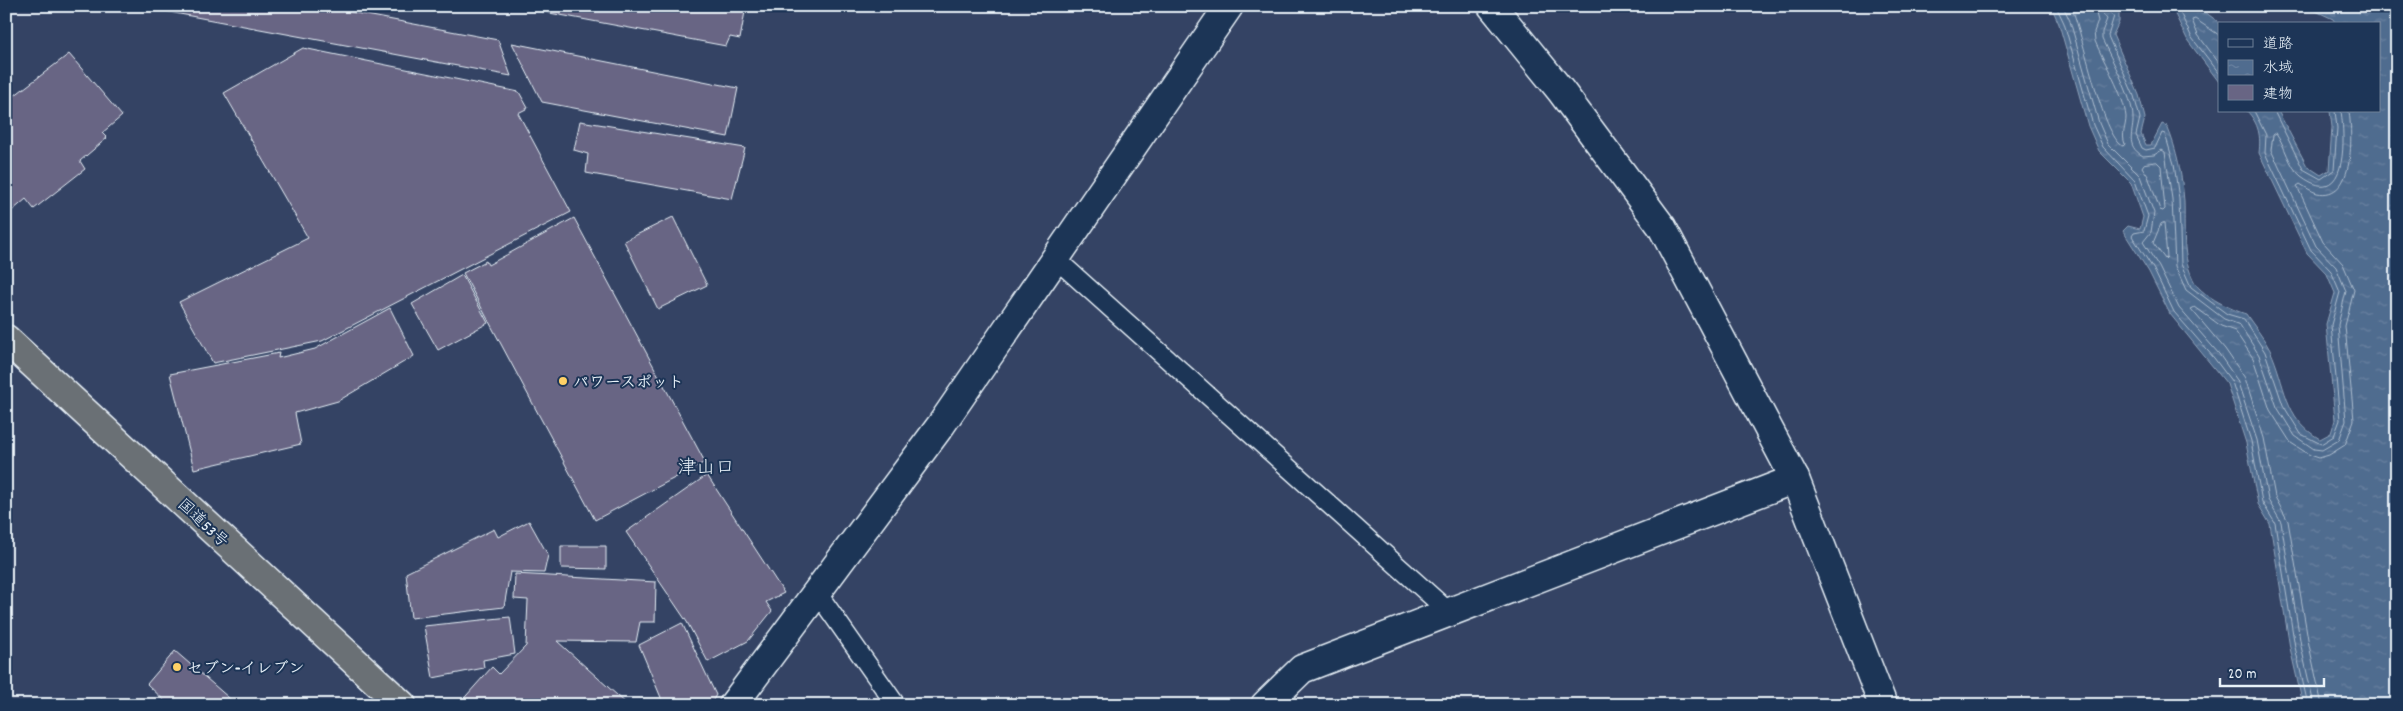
<svg xmlns="http://www.w3.org/2000/svg" width="2403" height="711" font-family="Dekko,'Klee One',sans-serif">
<style>
.water{fill:url(#water-ripples);stroke:#8da1b9}
.lines{fill:none;stroke-linecap:round;stroke-linejoin:round}
.shore{stroke:#abbcce;stroke-width:1}
.building{fill:#686584;stroke:#e8f1f8}
.service-casing{stroke:#e8f1f8;stroke-width:21}
.minor-casing{stroke:#e8f1f8;stroke-width:31}
.trunk-casing{stroke:#e8f1f8;stroke-width:31}
.service{stroke:#1d3557;stroke-width:18}
.minor{stroke:#1d3557;stroke-width:28}
.trunk{stroke:#6b6f75;stroke-width:28}
.poi-dot{fill:#ffd166;stroke:#1d3557;stroke-width:2}
.labels{text-anchor:middle;stroke-width:4;stroke-linejoin:round;paint-order:stroke}
.poi-label{font-size:16px;font-weight:bold;fill:#e8f1f8;stroke:#1d3557;text-anchor:start}
.street-label{font-size:16px;fill:#e8f1f8;stroke:#1d3557}
.quarter-label{font-size:19px;fill:#e8f1f8;stroke:#1d3557}
</style>
<defs>
<pattern id="water-ripples" width="26" height="14" patternUnits="userSpaceOnUse" patternTransform="scale(1.25)"><rect width="26" height="14" fill="#506c8f"/><path d="M2 4q2-2 4 0t4 0M15 11q2-2 4 0t4 0" fill="none" stroke="#6981a0"/></pattern>
</defs>
<rect width="100%" height="100%" fill="#344364"/>
<filter id="ink" filterUnits="userSpaceOnUse"><feTurbulence type="fractalNoise" baseFrequency=".02" numOctaves="2"/><feDisplacementMap in="SourceGraphic" scale="10" xChannelSelector="R" yChannelSelector="G"/><feConvolveMatrix kernelMatrix="1 2 1 2 8 2 1 2 1" color-interpolation-filters="sRGB"/></filter>
<g filter="url(#ink)">
<!-- water -->
<g class="water">
<path d="M 2051,6 L 2109,6 L 2119,12 L 2119,22 L 2113,35 L 2139,95 L 2145,118 L 2141,134 L 2146,145 L 2151,145 L 2162,124 L 2167,126 C 2177,150 2182,175 2184,201 C 2185,228 2181,258 2195,283 C 2203,296 2232,310 2246,314 C 2254,326 2264,338 2270,350 C 2286,384 2283,418 2320,439 L 2331,433 L 2335,420 L 2326,324 L 2335,293 L 2327,274 L 2307,253 L 2259,153 C 2261,136 2259,124 2247,111 L 2278,111 L 2307,166 L 2321,175 L 2329,170 L 2332,127 L 2330,111 L 2379,111 L 2379,24 L 2336,24 L 2333,19 L 2305,6 L 2397,6 L 2397,705 L 2303,705 L 2290,648 L 2270,524 L 2258,504 L 2246,443 L 2227,384 L 2170,314 L 2149,272 L 2123,231 L 2128,226 L 2140,229 L 2143,217 L 2131,183 L 2099,151 L 2088,126 L 2059,24 Z"/>
<path d="M 2171,6 L 2197,6 L 2221,24 L 2219,82 L 2188,41 Z"/>
</g>
<g class="lines">
<!-- shore -->
<g class="shore">
<path d="M 2056,6 L 2064,23 L 2093,125 L 2103,147 L 2135,181 L 2148,216 L 2144,231 L 2134,233 L 2132,236 L 2154,270 L 2174,312 L 2214,358 L 2232,382 L 2251,441 L 2262,502 L 2275,523 L 2295,647 L 2308,705"/>
<path d="M 2063,6 L 2070,21 L 2099,123 L 2108,144 L 2140,176 L 2154,213 L 2151,232 L 2143,242 L 2159,267 L 2179,308 L 2219,354 L 2237,380 L 2257,440 L 2268,500 L 2281,522 L 2301,646 L 2314,705"/>
<path d="M 2071,6 C 2083,33 2102,136 2123,146 L 2125,144 C 2121,134 2126,127 2126,117 C 2124,94 2104,63 2095,41 L 2094,32 L 2098,21 L 2094,6"/>
<path d="M 2101,6 L 2102,13 L 2107,19 L 2102,32 L 2102,39 C 2111,59 2133,97 2133,118 C 2134,132 2124,145 2143,156 L 2154,155 L 2162,150 L 2165,152 L 2172,199 L 2175,266 L 2186,290 L 2224,319 L 2240,325 L 2259,355 L 2277,407 L 2295,436 L 2314,449 L 2322,450 L 2339,440 L 2346,421 L 2338,325 L 2346,291 L 2336,267 L 2316,246 L 2271,150 L 2273,135 L 2276,133 C 2285,145 2289,167 2301,176 C 2348,211 2345,138 2341,111"/>
<path d="M 2108,6 L 2108,11 L 2114,16 L 2108,36 L 2134,96 L 2140,118 L 2136,135 L 2142,148 L 2146,150 L 2155,148 L 2162,133 L 2165,134 L 2174,164 L 2179,199 L 2181,264 L 2191,287 L 2227,314 L 2244,319 L 2265,352 L 2283,405 L 2301,434 L 2321,444 L 2334,436 L 2340,420 L 2331,325 L 2340,292 L 2331,271 L 2311,250 L 2265,153 L 2266,135 L 2254,111"/>
<path d="M 2177,6 L 2192,38 L 2219,73"/>
<path d="M 2219,35 L 2195,19 L 2192,20 L 2198,35 L 2219,63"/>
<path d="M 2274,111 L 2303,169 L 2321,179 L 2334,170 L 2337,128 L 2335,111"/>
<path d="M 2157,162 L 2161,166 L 2165,209 L 2163,211 L 2160,210 L 2148,176 L 2142,167 L 2144,164 Z"/>
<path d="M 2164,223 L 2167,257 L 2165,259 L 2153,243 L 2161,224 Z"/>
<path d="M 2322,705 L 2309,645 L 2288,521 L 2275,497 L 2264,438 L 2245,378 L 2225,349 L 2191,309 L 2195,307 L 2221,326 L 2235,331 L 2253,358 L 2270,410 L 2291,443 L 2310,455 L 2319,458 L 2329,455 L 2345,445 L 2354,420 L 2345,326 L 2354,290 L 2343,264 L 2323,242 L 2297,186 L 2300,184 C 2305,187 2311,191 2317,193 C 2356,201 2352,133 2349,111"/>
</g>
</g>
<!-- building -->
<g class="building">
<path d="M 137,6 L 319,6 L 498,40 L 511,76 Z"/>
<path d="M 512,6 L 746,6 L 740,39 L 730,37 L 726,46 Z"/>
<path d="M 512,43 L 738,88 L 728,137 L 542,102 Z"/>
<path d="M 303,48 L 519,92 L 528,108 L 518,113 L 571,212 L 322,341 L 213,363 L 179,302 L 308,238 L 224,93 Z"/>
<path d="M 69,54 L 122,116 L 102,133 L 107,138 L 80,161 L 85,169 L 34,209 L 26,199 L 6,216 L 6,102 Z"/>
<path d="M 580,121 L 745,148 L 732,199 L 586,173 L 588,154 L 574,150 Z"/>
<path d="M 673,217 L 707,285 L 658,309 L 624,241 Z"/>
<path d="M 574,218 L 705,462 L 595,520 L 463,273 L 486,261 L 488,265 Z"/>
<path d="M 6,233 L 10,237 L 10,243 L 6,247 Z"/>
<path d="M 462,275 L 488,323 L 438,350 L 412,304 Z"/>
<path d="M 390,308 L 414,356 L 338,401 L 295,413 L 301,444 L 194,469 L 170,374 L 279,353 L 278,358 L 315,349 Z"/>
<path d="M 707,475 L 784,593 L 766,602 L 772,611 L 748,641 L 708,662 L 687,622 L 626,532 Z"/>
<path d="M 529,521 L 548,555 L 544,573 L 510,572 L 504,607 L 411,618 L 406,573 L 494,529 L 498,537 Z"/>
<path d="M 561,546 L 606,546 L 606,569 L 561,568 Z"/>
<path d="M 515,574 L 656,582 L 655,622 L 640,622 L 636,642 L 557,641 L 628,705 L 458,705 L 492,667 L 499,674 L 526,646 L 528,600 L 514,599 Z"/>
<path d="M 510,617 L 515,654 L 483,660 L 484,668 L 433,678 L 424,626 Z"/>
<path d="M 682,623 L 716,695 L 710,705 L 660,705 L 662,700 L 639,645 Z"/>
<path d="M 175,651 L 237,705 L 169,705 L 147,684 Z"/>
</g>
<g class="lines">
<defs>
<g id="service">
<path d="M 1056,259 L 1449,612"/>
<path d="M 816,591 L 896,705"/>
</g>
<g id="minor">
<path d="M 1492,6 L 1561,91 L 1662,227 L 1795,479 L 1883,705"/>
<path d="M 733,705 L 941,425 L 1229,6"/>
<path d="M 1265,705 L 1302,669 L 1795,479"/>
</g>
<path id="trunk" d="M 6,339 L 402,705"/>
</defs>
<!-- service casing -->
<use href="#service" class="service-casing"/>
<!-- minor casing -->
<use href="#minor" class="minor-casing"/>
<!-- trunk casing -->
<use href="#trunk" class="trunk-casing"/>
<!-- service -->
<use href="#service" class="service"/>
<!-- minor -->
<use href="#minor" class="minor"/>
<!-- trunk -->
<use href="#trunk" class="trunk"/>
</g>
</g>
<!-- markers -->
<g class="poi-dot">
<circle cx="563" cy="381" r="5"/>
<circle cx="177" cy="667" r="5"/>
</g>
<g class="labels">
<!-- poi labels -->
<g class="poi-label">
<text x="573" y="387">パワースポット</text>
<text x="187" y="673">セブン-イレブン</text>
</g>
<!-- street labels -->
<g class="street-label">
<text transform="translate(204 522) rotate(43)" y="6">国道53号</text>
</g>
<!-- quarter labels -->
<g class="quarter-label">
<text x="706" y="473">津山口</text>
</g>
</g>
<!-- margin -->
<rect width="2403" height="711" fill="none" stroke="#1d3557" stroke-width="25"/>
<rect x="12" y="12" width="2378" height="686" fill="none" stroke="#e8f1f8" stroke-width="2" filter="url(#ink)"/>
<!-- legend -->
<rect x="2218" y="22" width="162" height="90" fill="#1d3557" stroke="#6e8097"/>
<rect x="2228" y="39" width="25" height="8" fill="#1d3557" stroke="#6e8097"/>
<text x="2263" y="48" font-size="15" fill="#e8f1f8">道路</text>
<rect x="2228" y="60" width="25" height="15" fill="url(#water-ripples)" stroke="#6e8097"/>
<text x="2263" y="72" font-size="15" fill="#e8f1f8">水域</text>
<rect x="2228" y="85" width="25" height="15" fill="#686584" stroke="#6e8097"/>
<text x="2263" y="98" font-size="15" fill="#e8f1f8">建物</text>
<!-- scale -->
<path d="M2220 678v8h104v-8" fill="none" stroke="#e8f1f8" stroke-width="2.5"/>
<text x="2228" y="678" font-size="15" fill="#e8f1f8" stroke="#1d3557" stroke-width="4" paint-order="stroke">20 m</text>
</svg>
